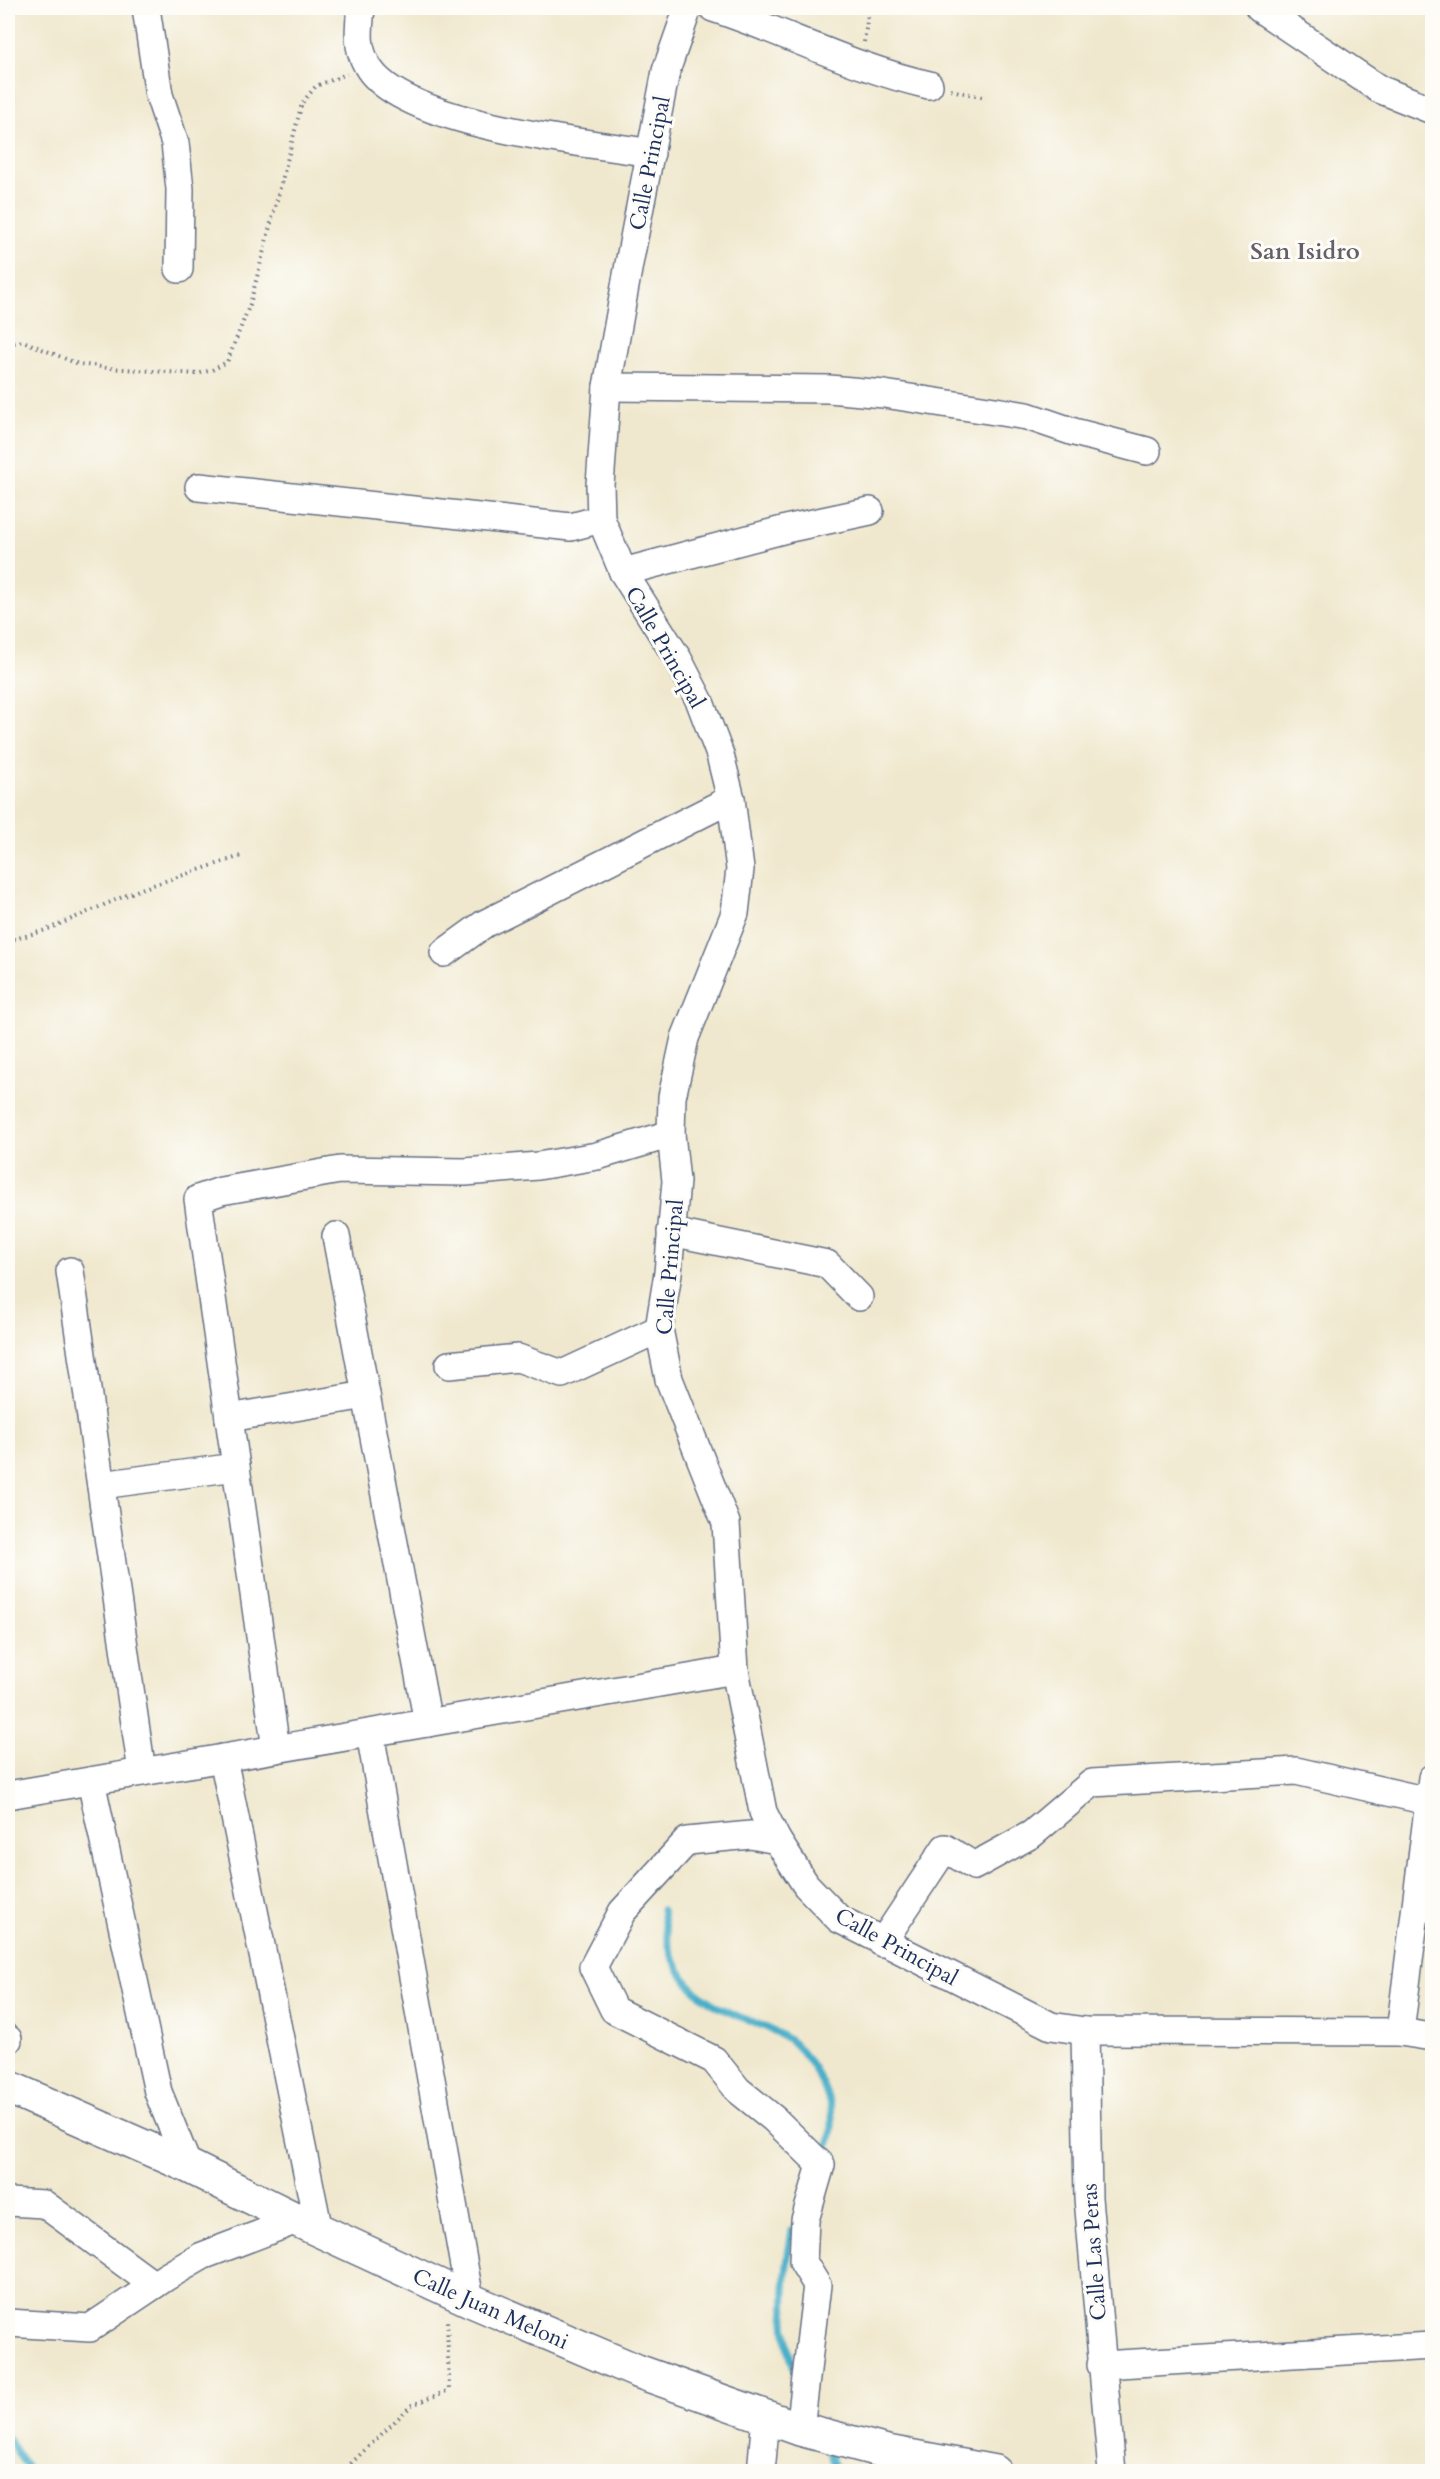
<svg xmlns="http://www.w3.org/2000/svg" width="1440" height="2479" font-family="Cardo,serif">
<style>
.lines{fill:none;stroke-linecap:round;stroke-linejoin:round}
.stream{stroke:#4aafc9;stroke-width:7}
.minor-casing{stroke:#667085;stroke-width:30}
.major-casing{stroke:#667085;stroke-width:36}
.path{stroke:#667085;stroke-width:4;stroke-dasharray:1.5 4.5;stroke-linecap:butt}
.minor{stroke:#fff;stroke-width:27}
.major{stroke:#fff;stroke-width:33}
.labels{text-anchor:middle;stroke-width:6;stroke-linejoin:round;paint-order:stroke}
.street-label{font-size:22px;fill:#1b2f5e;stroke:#fdfcf7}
.neighbourhood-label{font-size:24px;font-weight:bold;fill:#636069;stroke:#fdfcf7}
</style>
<rect width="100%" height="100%" fill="#fdfcf7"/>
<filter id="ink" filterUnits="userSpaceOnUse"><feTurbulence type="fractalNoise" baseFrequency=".0167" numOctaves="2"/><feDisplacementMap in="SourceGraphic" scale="12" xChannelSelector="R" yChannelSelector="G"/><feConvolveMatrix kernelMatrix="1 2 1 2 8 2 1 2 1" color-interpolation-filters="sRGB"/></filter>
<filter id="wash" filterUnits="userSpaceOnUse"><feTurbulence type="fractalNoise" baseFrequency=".008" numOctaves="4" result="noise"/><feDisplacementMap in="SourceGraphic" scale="24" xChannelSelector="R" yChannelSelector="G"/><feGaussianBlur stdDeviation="1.35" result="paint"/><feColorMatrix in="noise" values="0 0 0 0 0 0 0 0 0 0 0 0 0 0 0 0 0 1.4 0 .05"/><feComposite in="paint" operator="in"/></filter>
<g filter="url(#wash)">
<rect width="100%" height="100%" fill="#f0e8ce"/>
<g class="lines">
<!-- stream -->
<g class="stream">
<path d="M 662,1910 C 667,1941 670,1962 691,1986 C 719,2016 758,2019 788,2039 C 806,2051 824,2083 830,2104 C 835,2120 831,2143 823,2157"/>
<path d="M 792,2230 C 784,2275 778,2333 797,2376"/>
<path d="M 8,2438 L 30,2472"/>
<path d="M 827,2447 L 837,2472"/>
</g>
</g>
</g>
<g filter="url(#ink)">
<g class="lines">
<defs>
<g id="minor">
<path d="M 146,8 L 159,95 L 175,143 L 180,189 L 179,269"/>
<path d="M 361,8 C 359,29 356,46 367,65 C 399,125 585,142 651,153"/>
<path d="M 688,8 L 666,71 L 629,264 L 607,387 L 600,485 L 601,519 L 623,572 L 678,659 L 700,702 L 720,755 L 731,799 L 740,869 L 735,913 L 685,1038 L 672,1097 L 671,1134 L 676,1181 L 668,1273 L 659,1329 L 669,1379 L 726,1523 L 735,1670 L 763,1812 L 777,1840 L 806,1885 L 839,1919 L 1051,2026 L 1085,2031 L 1400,2032 L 1432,2037"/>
<path d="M 713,8 C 786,32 853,68 929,85"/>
<path d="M 1259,8 L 1379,89 L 1432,110"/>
<path d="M 607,387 L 829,389 L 884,394 L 1027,416 L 1074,432 L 1147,451"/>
<path d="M 199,487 L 571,527 L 601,519"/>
<path d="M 623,572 L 790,528 L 870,511"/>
<path d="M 444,953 L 484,924 L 731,799"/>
<path d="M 671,1232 L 827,1264 L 859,1297"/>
<path d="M 336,1236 L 428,1723"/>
<path d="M 70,1271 L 142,1772"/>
<path d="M 449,1365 L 518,1358 L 562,1374 L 659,1329"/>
<path d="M 229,1418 L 366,1395"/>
<path d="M 101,1485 L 236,1467"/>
<path d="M 370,1733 L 470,2300"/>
<path d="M 276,1749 L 198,1199 L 221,1191 L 340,1170 L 465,1172 L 538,1166 L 597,1156 L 671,1134"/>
<path d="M 223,1758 L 319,2231"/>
<path d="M 91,1781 L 158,2092 L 188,2166"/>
<path d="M 8,1795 L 735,1670"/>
<path d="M 777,1840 L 751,1835 L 687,1841 L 622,1912 L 593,1967 L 614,2010 L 714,2060 L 738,2090 L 774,2119 L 821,2165 L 805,2220 L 803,2262 L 817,2285 L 800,2429"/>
<path d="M 882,1943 L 945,1848 L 974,1866 L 1032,1834 L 1092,1783 L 1296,1771 L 1432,1802"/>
<path d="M 1085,2031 L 1088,2198 L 1112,2472"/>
<path d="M 1400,2032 L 1432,1778"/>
<path d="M 8,2039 L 8,2040"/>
<path d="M 8,2202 L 44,2204 L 154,2285"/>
<path d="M 8,2323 L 90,2328 L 166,2277 L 202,2256 L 297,2220"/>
<path d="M 1101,2365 L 1432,2346"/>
<path d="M 761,2472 L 766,2417"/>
</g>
<path id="major" d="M 8,2087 L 188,2166 L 297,2220 L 470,2300 L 637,2371 L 800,2429 L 887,2452 L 995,2472"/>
</defs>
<!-- minor casing -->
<use href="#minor" class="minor-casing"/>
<!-- major casing -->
<use href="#major" class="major-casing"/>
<!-- path -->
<g class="path">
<path d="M 864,42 L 869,8"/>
<path d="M 951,90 L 982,97"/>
<path d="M 8,344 L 23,341 L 78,364 L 109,368 L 197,374 L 212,370 L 227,362 L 250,304 L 302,103 L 316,86 L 347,74"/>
<path d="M 8,941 L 46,930 L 141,889 L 241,856"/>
<path d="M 342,2472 L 412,2405 L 449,2390 L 447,2320"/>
</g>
<!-- minor -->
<use href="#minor" class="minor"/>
<!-- major -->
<use href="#major" class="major"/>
</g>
</g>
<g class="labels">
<!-- street labels -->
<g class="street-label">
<text transform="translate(649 163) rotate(-79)" y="8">Calle Principal</text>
<text transform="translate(666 647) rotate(60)" y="8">Calle Principal</text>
<text transform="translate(669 1267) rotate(-85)" y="8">Calle Principal</text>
<text transform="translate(897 1946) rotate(29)" y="8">Calle Principal</text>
<text transform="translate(1093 2252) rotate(-94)" y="8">Calle Las Peras</text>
<text transform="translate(491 2308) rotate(24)" y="8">Calle Juan Meloni</text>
</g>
<!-- neighbourhood labels -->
<g class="neighbourhood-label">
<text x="1305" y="259">San Isidro</text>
</g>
</g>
<!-- margin -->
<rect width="1440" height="2479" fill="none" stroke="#fdfcf7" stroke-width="30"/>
</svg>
